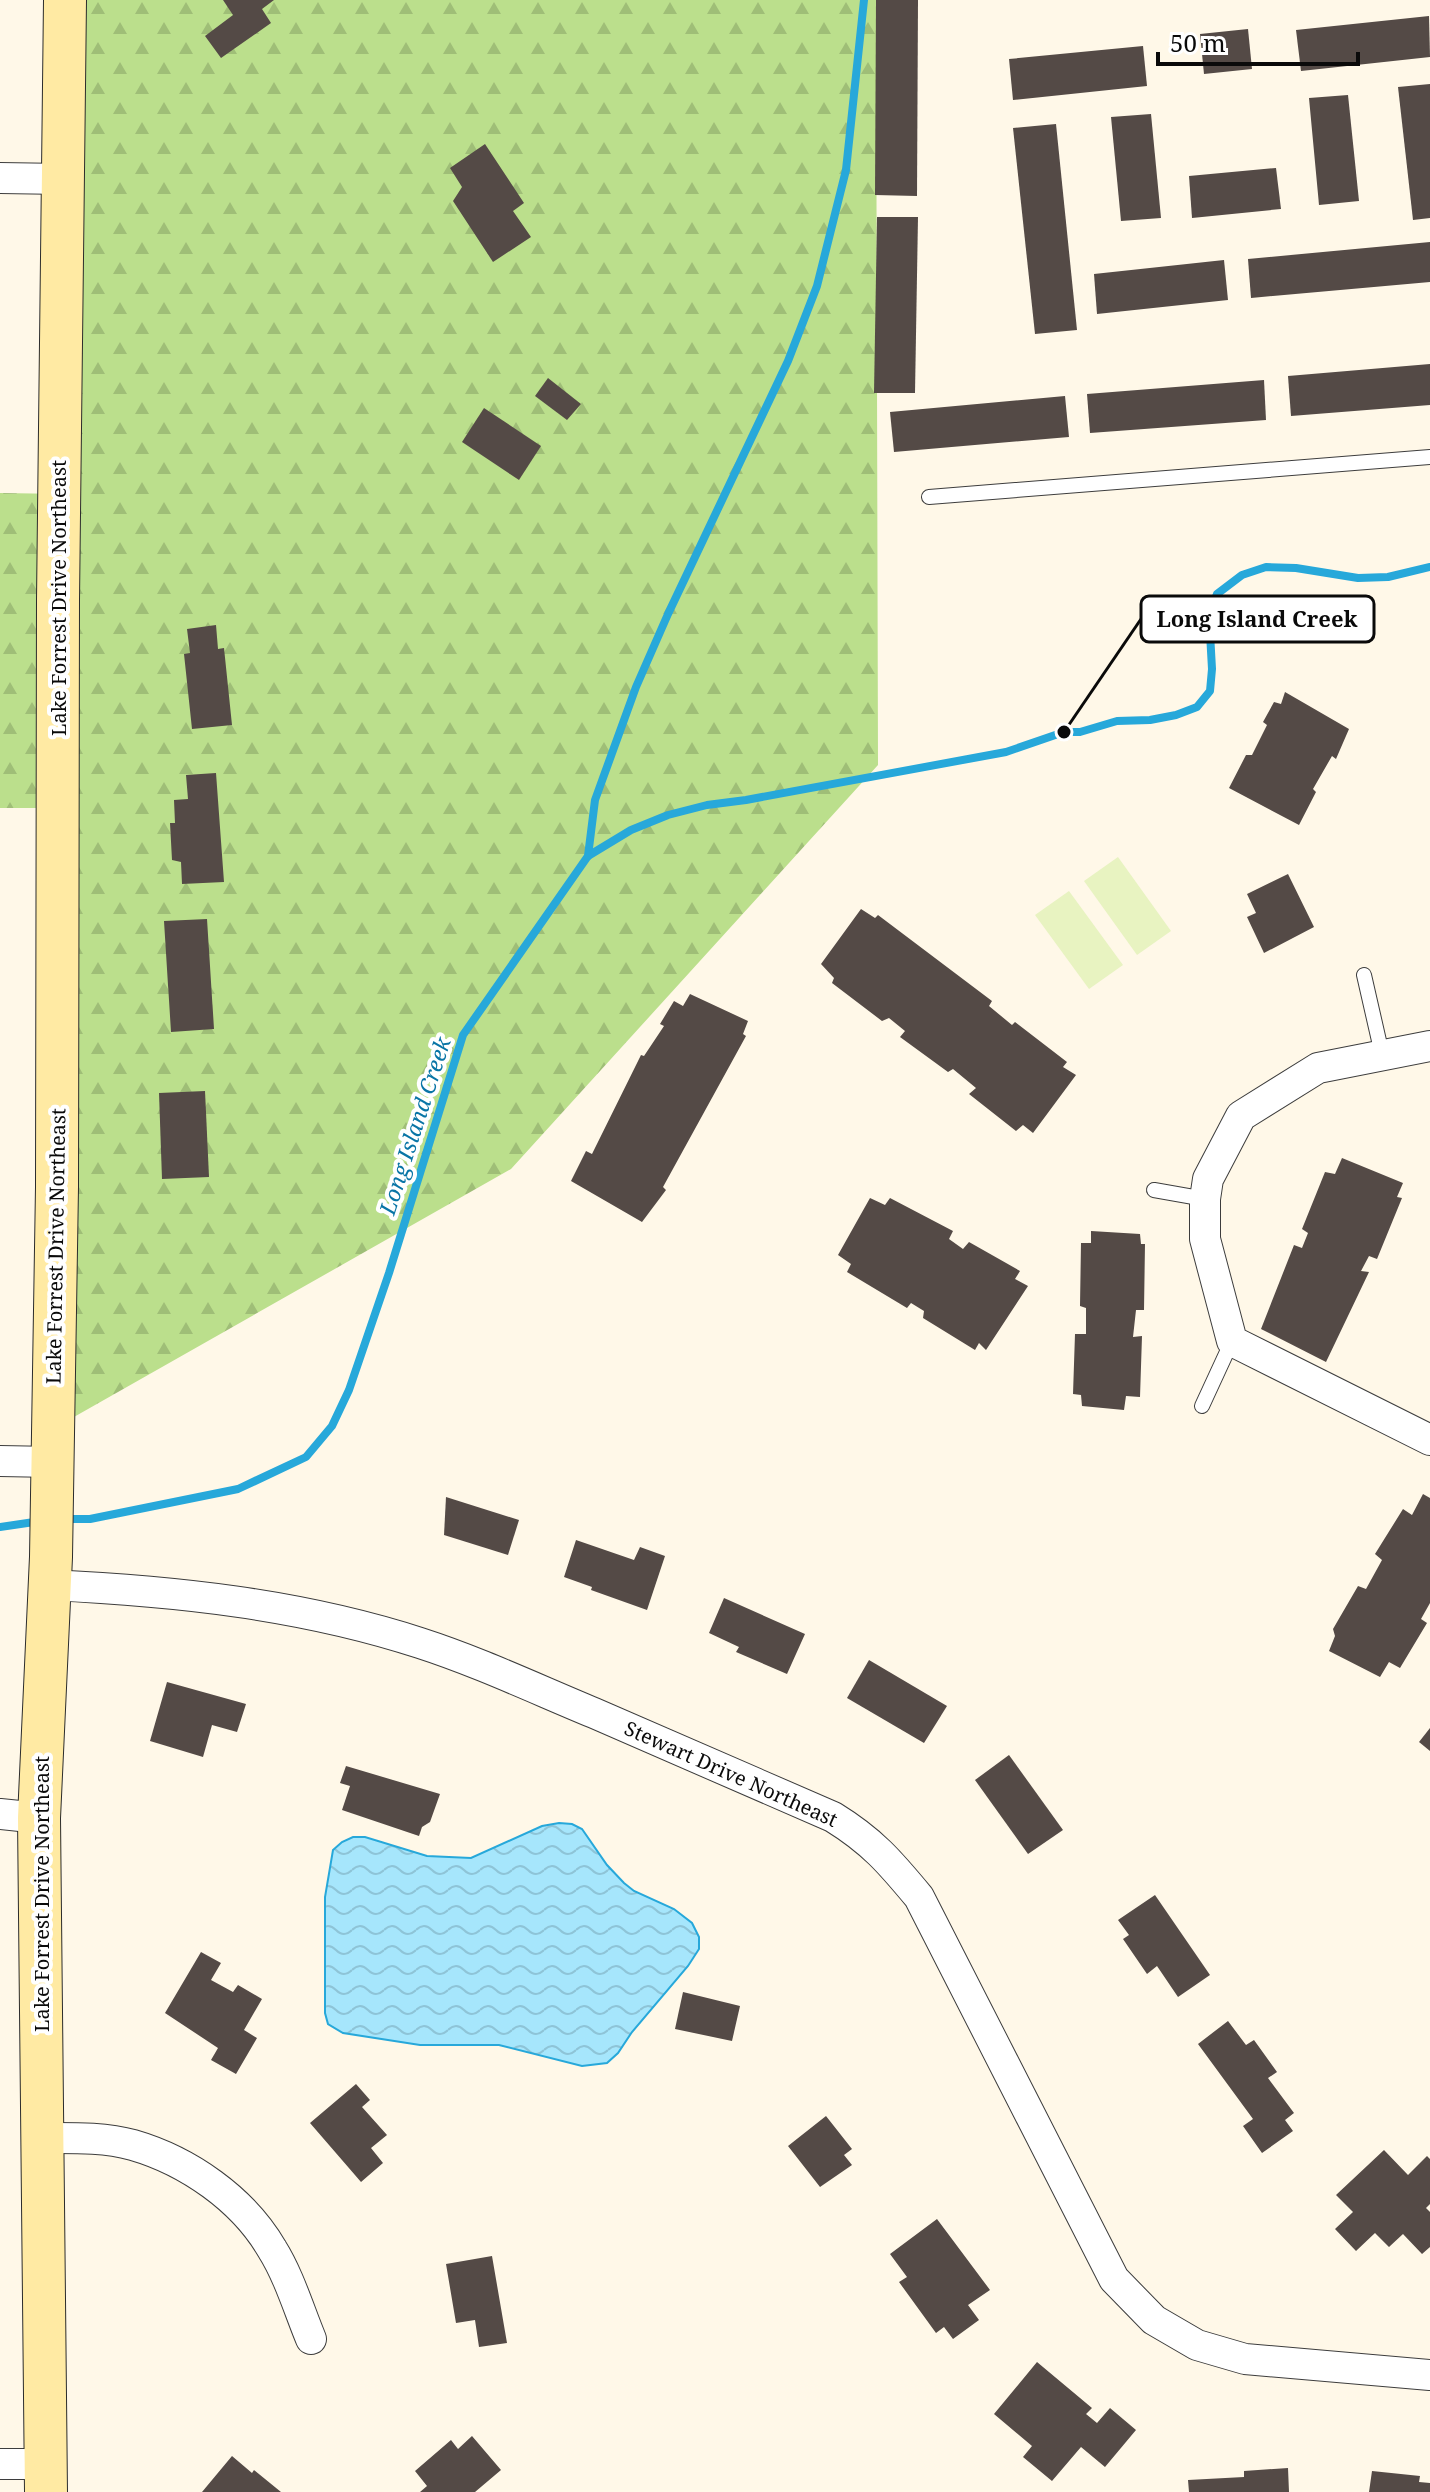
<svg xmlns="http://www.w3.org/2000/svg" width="1430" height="2492" font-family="'Noto Serif',serif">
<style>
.forest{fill:url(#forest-firs)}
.pitch{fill:#e8f3c1}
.water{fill:url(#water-waves);stroke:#27a8da;stroke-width:2}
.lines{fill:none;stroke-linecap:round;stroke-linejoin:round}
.stream{stroke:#27a8da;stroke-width:8}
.building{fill:#544a46}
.lane-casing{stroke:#3d3d3d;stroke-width:16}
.street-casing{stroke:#3d3d3d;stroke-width:32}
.secondary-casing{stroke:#2c2c2c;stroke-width:44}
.lane{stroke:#fff;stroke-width:14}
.street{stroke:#fff;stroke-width:30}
.secondary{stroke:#ffeaa3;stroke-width:42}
.labels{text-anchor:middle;stroke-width:8;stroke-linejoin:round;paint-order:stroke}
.street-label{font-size:20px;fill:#0a0a0a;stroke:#fff}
.water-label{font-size:22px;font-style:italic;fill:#0975a6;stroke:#fff}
.leader{fill:none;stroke:#0a0a0a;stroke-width:3}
.callout-dot{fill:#0a0a0a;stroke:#fff;stroke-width:3}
.callout{fill:#fff;stroke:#0a0a0a;stroke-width:3}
.callout-label{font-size:22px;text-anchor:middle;font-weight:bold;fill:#0a0a0a}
</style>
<defs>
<pattern id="forest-firs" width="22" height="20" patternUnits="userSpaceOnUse" patternTransform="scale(2)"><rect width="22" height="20" fill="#bbdf8c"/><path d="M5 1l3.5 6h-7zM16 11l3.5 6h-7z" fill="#9fbe77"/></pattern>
<pattern id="water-waves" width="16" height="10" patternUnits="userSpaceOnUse" patternTransform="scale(2)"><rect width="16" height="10" fill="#a6e6fc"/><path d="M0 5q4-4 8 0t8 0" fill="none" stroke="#8ec4d7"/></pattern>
</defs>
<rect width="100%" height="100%" fill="#fff8e8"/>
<!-- forest -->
<path class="forest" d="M 75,0 L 876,0 L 878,765 L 511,1169 L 51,1430 L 61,808 L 0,808 L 0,493 L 66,494 Z"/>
<!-- pitch -->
<g class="pitch">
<path d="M 1118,857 L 1171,931 L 1137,955 L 1084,881 Z"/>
<path d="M 1069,891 L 1123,965 L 1089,989 L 1035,915 Z"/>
</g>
<!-- water -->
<path class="water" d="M 559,1823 L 572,1824 L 582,1829 L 607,1865 L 624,1883 L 634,1891 L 674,1909 L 692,1923 L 699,1937 L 699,1949 L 688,1966 L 632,2032 L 618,2053 L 607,2063 L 582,2066 L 499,2045 L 420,2045 L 343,2033 L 328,2024 L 325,2013 L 325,1897 L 333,1850 L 342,1842 L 353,1837 L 365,1837 L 427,1856 L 471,1858 L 542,1826 Z"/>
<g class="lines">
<!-- stream -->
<g class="stream">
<path d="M 588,856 L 595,800 L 636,687 L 668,614 L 788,361 L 817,286 L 846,170 L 864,0"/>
<path d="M 63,1519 L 90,1519 L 238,1489 L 306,1457 L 332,1426 L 349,1390 L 389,1273 L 463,1035 L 588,856 L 631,830 L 668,815 L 707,805 L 746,800 L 1006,752 L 1064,732 L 1080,732 L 1117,721 L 1150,720 L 1176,715 L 1197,707 L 1210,691 L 1212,669 L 1209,615 L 1217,594 L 1242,575 L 1266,567 L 1296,568 L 1358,578 L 1388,577 L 1430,567"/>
<path d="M 0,1527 L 41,1521"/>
</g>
</g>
<!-- building -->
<g class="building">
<path d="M 223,0 L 274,0 L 262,9 L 271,23 L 221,58 L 205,36 L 233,15 Z"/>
<path d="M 876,0 L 918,0 L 917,196 L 875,195 Z"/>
<path d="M 1429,16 L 1430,57 L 1301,71 L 1296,30 Z"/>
<path d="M 1248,29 L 1252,69 L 1204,74 L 1200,34 Z"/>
<path d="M 1143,46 L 1147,86 L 1013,100 L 1009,59 Z"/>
<path d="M 1430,84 L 1430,218 L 1413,220 L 1398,87 Z"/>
<path d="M 1348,95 L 1359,201 L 1319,205 L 1309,98 Z"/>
<path d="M 1151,114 L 1161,218 L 1121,221 L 1111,117 Z"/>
<path d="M 1056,124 L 1077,330 L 1035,334 L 1013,128 Z"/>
<path d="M 485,144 L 524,203 L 513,211 L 531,237 L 493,262 L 453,201 L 462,187 L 450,168 Z"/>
<path d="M 1276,168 L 1281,209 L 1192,218 L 1189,176 Z"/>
<path d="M 877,217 L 918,217 L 915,393 L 874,393 Z"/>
<path d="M 1430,242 L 1430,282 L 1251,298 L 1248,259 Z"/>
<path d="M 1224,260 L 1228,300 L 1097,314 L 1094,274 Z"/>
<path d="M 1430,364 L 1430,405 L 1291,416 L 1288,376 Z"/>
<path d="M 548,378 L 581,404 L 567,420 L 535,396 Z"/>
<path d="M 1264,380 L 1266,420 L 1090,433 L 1087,394 Z"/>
<path d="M 1065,396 L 1069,437 L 894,452 L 890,412 Z"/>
<path d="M 484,408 L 541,446 L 519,480 L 462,442 Z"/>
<path d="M 216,625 L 218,649 L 224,648 L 232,725 L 192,729 L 184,654 L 190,653 L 187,629 Z"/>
<path d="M 1285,692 L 1349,729 L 1336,759 L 1332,756 L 1313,789 L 1316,792 L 1299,825 L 1229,788 L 1246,755 L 1252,755 L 1267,725 L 1263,722 L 1274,702 L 1281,704 Z"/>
<path d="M 216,773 L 224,882 L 182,884 L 181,862 L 172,860 L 170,823 L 175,823 L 174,800 L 188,799 L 186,775 Z"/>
<path d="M 1288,874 L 1314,927 L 1264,953 L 1247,917 L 1256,913 L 1247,894 Z"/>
<path d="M 861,909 L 875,918 L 878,915 L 992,1001 L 989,1006 L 1012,1025 L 1015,1022 L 1067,1062 L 1063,1067 L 1076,1075 L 1033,1133 L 1023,1125 L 1016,1131 L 969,1094 L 976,1088 L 953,1069 L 948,1072 L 900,1037 L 905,1031 L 889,1018 L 882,1021 L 832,983 L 834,978 L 821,964 Z"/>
<path d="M 207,919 L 214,1029 L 171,1032 L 164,921 Z"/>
<path d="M 690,994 L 748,1021 L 743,1034 L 746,1036 L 663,1187 L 666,1190 L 642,1222 L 571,1181 L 586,1151 L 592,1154 L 641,1055 L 644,1056 L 664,1026 L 660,1024 L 674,1001 L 683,1006 Z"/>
<path d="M 205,1091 L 209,1177 L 162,1179 L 159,1093 Z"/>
<path d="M 1342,1158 L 1403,1183 L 1397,1197 L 1402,1198 L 1377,1259 L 1369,1256 L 1361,1271 L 1369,1272 L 1326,1362 L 1261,1329 L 1294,1245 L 1302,1248 L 1308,1233 L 1302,1229 L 1325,1172 L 1335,1174 Z"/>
<path d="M 870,1198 L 885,1205 L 890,1198 L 953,1231 L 949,1239 L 963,1249 L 969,1242 L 1020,1271 L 1015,1279 L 1028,1286 L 986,1350 L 979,1343 L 975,1350 L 923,1318 L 924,1311 L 911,1303 L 907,1308 L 847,1272 L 851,1264 L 838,1255 Z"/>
<path d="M 1091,1231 L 1140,1234 L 1141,1244 L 1145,1244 L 1144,1310 L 1136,1310 L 1133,1337 L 1142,1336 L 1140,1397 L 1126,1396 L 1124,1410 L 1082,1406 L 1081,1395 L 1073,1394 L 1075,1334 L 1086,1334 L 1086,1308 L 1080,1306 L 1081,1243 L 1091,1243 Z"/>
<path d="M 1423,1494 L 1430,1498 L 1430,1603 L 1421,1619 L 1427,1623 L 1400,1668 L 1389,1662 L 1380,1677 L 1329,1651 L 1335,1636 L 1333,1629 L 1358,1586 L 1366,1589 L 1382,1560 L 1375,1554 L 1403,1509 L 1412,1515 Z"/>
<path d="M 446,1497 L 519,1520 L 508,1555 L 444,1535 Z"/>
<path d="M 576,1540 L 634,1560 L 640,1547 L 665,1556 L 647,1610 L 591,1590 L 592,1587 L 564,1577 Z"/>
<path d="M 724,1598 L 805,1634 L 787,1674 L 736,1652 L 739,1647 L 709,1633 Z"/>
<path d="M 869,1660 L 947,1706 L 924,1743 L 847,1698 Z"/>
<path d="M 167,1682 L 246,1704 L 237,1732 L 212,1725 L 203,1757 L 150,1741 Z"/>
<path d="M 1430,1728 L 1430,1751 L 1419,1742 Z"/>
<path d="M 1009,1755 L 1063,1830 L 1028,1854 L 975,1780 Z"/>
<path d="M 346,1766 L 440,1794 L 430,1822 L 422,1827 L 419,1836 L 342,1810 L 350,1786 L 340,1783 Z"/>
<path d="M 1155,1895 L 1210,1975 L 1178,1997 L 1157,1966 L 1147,1974 L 1123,1939 L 1129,1935 L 1118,1920 Z"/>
<path d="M 201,1952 L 221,1963 L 211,1980 L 233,1992 L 238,1985 L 262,1999 L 244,2030 L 257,2038 L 236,2074 L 211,2060 L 218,2048 L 165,2013 Z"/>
<path d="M 683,1992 L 740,2006 L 732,2041 L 675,2029 Z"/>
<path d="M 1228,2021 L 1246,2045 L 1254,2040 L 1277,2072 L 1268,2078 L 1294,2113 L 1285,2120 L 1293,2131 L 1262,2153 L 1243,2126 L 1253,2119 L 1198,2044 Z"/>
<path d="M 356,2084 L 370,2100 L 362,2107 L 387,2135 L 371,2148 L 383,2163 L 361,2182 L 310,2123 Z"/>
<path d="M 826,2116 L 852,2149 L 844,2155 L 852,2165 L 820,2187 L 788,2146 Z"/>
<path d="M 1384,2150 L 1408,2175 L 1427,2156 L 1430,2159 L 1430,2204 L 1426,2208 L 1430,2212 L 1430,2247 L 1422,2254 L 1403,2234 L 1389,2247 L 1375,2233 L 1356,2251 L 1335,2229 L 1353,2212 L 1336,2195 Z"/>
<path d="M 937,2219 L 990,2290 L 968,2305 L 979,2320 L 953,2339 L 944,2327 L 936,2333 L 899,2282 L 907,2277 L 890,2254 Z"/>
<path d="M 492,2256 L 507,2343 L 479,2347 L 475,2320 L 456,2323 L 446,2264 Z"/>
<path d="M 1037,2362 L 1092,2408 L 1086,2414 L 1097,2423 L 1110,2408 L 1136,2430 L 1105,2467 L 1081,2447 L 1052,2481 L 1023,2457 L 1032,2446 L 994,2414 Z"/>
<path d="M 472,2436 L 501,2470 L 475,2492 L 420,2492 L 427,2486 L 415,2471 L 451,2440 L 458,2449 Z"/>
<path d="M 232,2456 L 252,2473 L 254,2470 L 281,2492 L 202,2492 Z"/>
<path d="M 1288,2468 L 1289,2492 L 1189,2492 L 1188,2480 L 1244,2477 L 1244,2471 Z"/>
<path d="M 1372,2471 L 1420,2476 L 1419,2482 L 1430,2483 L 1430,2492 L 1369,2492 Z"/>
</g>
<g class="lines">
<defs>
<g id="lane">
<path d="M 929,497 L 1430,457"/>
<path d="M 1364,975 L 1382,1054"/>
<path d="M 1154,1190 L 1205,1199"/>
<path d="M 1202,1406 L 1232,1341"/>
</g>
<g id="street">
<path d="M 0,178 L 64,179"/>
<path d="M 1430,1046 L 1318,1068 L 1241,1116 L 1208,1179 L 1205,1199 L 1205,1239 L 1232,1341 L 1430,1440"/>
<path d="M 0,1461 L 53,1462"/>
<path d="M 50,1585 C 174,1591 300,1604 420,1643 C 479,1662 536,1689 594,1713 C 673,1748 753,1782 833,1817 C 872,1841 890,1862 919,1897 L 1114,2279 L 1154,2320 L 1197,2345 L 1245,2359 L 1430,2375"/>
<path d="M 0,1814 L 39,1818"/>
<path d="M 42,2138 C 73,2138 104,2137 133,2145 C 188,2161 243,2199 272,2249 C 289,2276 299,2310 311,2339"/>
<path d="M 0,2464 L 45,2464"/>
</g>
<path id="secondary" d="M 46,2492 L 39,1818 L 51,1557 L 57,1187 L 58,600 L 65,0"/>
</defs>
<!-- lane casing -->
<use href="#lane" class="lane-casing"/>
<!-- street casing -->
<use href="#street" class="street-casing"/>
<!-- secondary casing -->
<use href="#secondary" class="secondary-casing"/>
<!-- lane -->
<use href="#lane" class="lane"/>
<!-- street -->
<use href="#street" class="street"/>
<!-- secondary -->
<use href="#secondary" class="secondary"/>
</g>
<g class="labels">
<!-- street labels -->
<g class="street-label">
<text transform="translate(59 598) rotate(-90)" y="7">Lake Forrest Drive Northeast</text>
<text transform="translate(56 1246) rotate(-89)" y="7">Lake Forrest Drive Northeast</text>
<text transform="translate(731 1774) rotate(24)" y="7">Stewart Drive Northeast</text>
<text transform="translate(42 1894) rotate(-90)" y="7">Lake Forrest Drive Northeast</text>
</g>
<!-- water labels -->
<g class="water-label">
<text transform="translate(415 1126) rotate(-72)" y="8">Long Island Creek</text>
</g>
</g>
<!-- callouts -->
<path class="leader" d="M1064 732L1141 619"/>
<circle class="callout-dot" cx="1064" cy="732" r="8"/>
<rect class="callout" x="1141" y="596" width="233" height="46" rx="8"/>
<g class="callout-label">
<text x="1257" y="627">Long Island Creek</text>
</g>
<!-- scale -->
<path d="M1158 52v12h200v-12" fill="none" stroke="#0a0a0a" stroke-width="4"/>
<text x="1170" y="52" font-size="24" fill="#0a0a0a" stroke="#ffffff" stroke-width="6" paint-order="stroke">50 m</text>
</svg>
